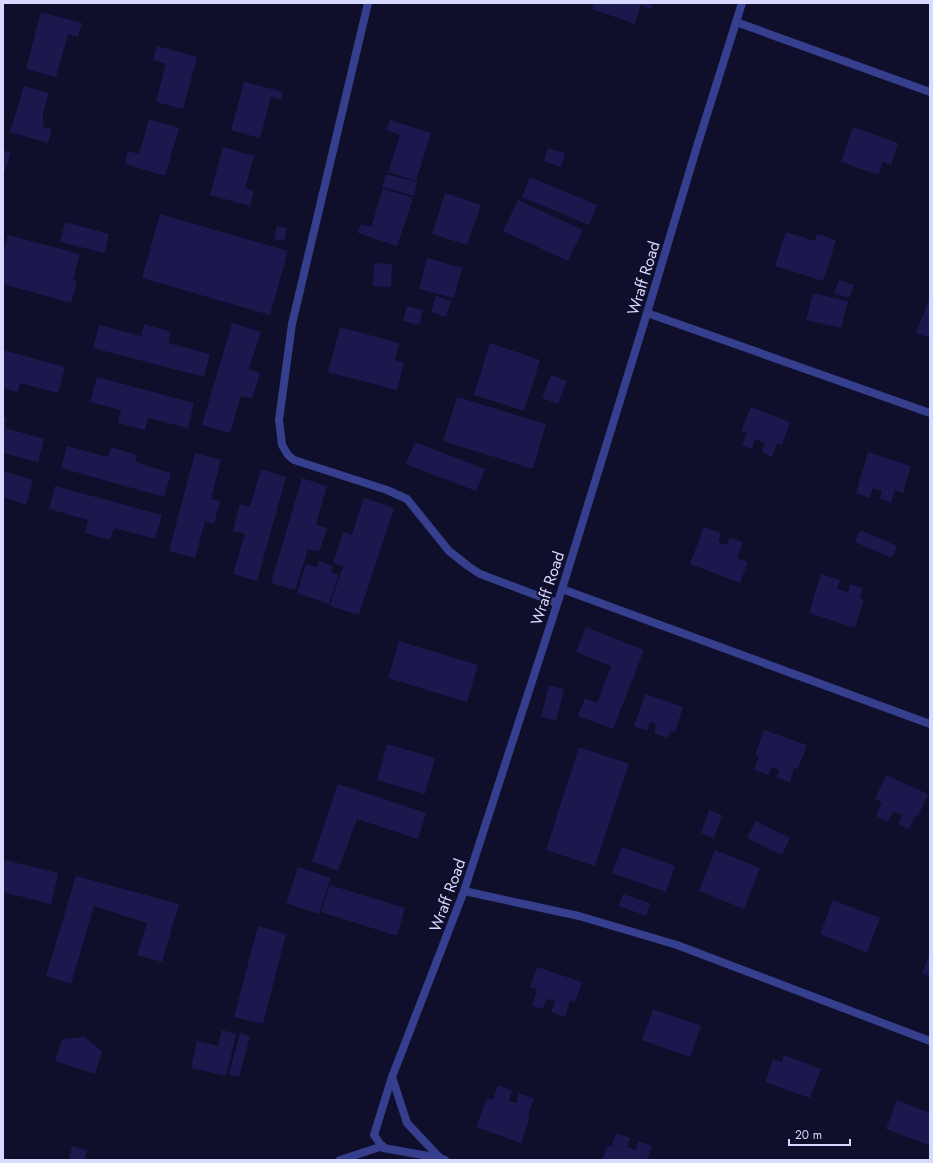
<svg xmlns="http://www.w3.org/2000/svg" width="933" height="1163" font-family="Jost,sans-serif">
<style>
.building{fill:#1b184e}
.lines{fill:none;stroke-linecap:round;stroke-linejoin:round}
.street{stroke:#353f8e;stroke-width:8}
.labels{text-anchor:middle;stroke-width:4;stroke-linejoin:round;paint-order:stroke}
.street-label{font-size:16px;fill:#d8d9ff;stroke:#0f0e2b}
</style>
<rect width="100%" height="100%" fill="#0f0e2b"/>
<!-- building -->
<g class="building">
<path d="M 594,3 L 653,3 L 651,9 L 641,5 L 635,24 L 592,9 Z"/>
<path d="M 41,12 L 82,23 L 78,37 L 68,34 L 56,77 L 26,69 Z"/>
<path d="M 157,46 L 197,57 L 183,109 L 156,102 L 166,64 L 153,60 Z"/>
<path d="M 244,82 L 283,92 L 282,100 L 271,97 L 260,138 L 231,130 Z"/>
<path d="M 24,86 L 49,93 L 43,113 L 43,127 L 52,129 L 48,143 L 10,132 Z"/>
<path d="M 149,119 L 179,128 L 165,176 L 125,164 L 128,151 L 139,154 Z"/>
<path d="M 390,120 L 431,133 L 416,181 L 388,172 L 400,135 L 386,130 Z"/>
<path d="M 853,127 L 898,143 L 891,165 L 883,162 L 878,175 L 841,162 Z"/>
<path d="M 223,147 L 254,156 L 245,188 L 254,191 L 250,206 L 210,195 Z"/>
<path d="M 548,148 L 565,153 L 561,167 L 544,161 Z"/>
<path d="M 3,150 L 11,153 L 4,173 L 3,173 Z"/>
<path d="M 386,174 L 417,182 L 414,196 L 382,187 Z"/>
<path d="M 530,177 L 597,205 L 589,225 L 522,197 Z"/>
<path d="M 383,189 L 413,198 L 397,246 L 358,233 L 361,224 L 371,227 Z"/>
<path d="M 445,193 L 481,205 L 467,245 L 432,234 Z"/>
<path d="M 518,200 L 583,230 L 568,261 L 503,231 Z"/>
<path d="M 160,214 L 288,251 L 270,315 L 142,278 Z"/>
<path d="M 65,222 L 109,234 L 105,253 L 60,242 Z"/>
<path d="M 277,226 L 287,228 L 284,241 L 274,239 Z"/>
<path d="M 786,232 L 815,241 L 817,234 L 836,240 L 823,281 L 775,266 Z"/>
<path d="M 8,235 L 80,254 L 73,280 L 77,281 L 71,303 L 3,284 L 3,254 Z"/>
<path d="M 427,258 L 462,268 L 454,298 L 419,289 Z"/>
<path d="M 374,263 L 392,264 L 391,287 L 373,286 Z"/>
<path d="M 839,280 L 854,285 L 849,298 L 834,293 Z"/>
<path d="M 813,293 L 848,301 L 841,328 L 806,320 Z"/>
<path d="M 436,296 L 451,301 L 446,317 L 431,312 Z"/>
<path d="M 930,297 L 930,338 L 916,333 Z"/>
<path d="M 407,306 L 423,310 L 419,325 L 403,321 Z"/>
<path d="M 232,323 L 261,332 L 249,369 L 260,373 L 252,399 L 241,396 L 230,433 L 202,425 Z"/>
<path d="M 144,324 L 171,332 L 168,343 L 210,354 L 204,377 L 93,348 L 99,325 L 141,336 Z"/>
<path d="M 340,327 L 399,343 L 395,360 L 404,363 L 397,390 L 328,372 Z"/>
<path d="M 490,343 L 540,360 L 524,411 L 474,395 Z"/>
<path d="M 3,350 L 65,367 L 58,393 L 20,383 L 18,392 L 3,388 Z"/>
<path d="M 551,375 L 567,381 L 558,404 L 542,398 Z"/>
<path d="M 97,377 L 194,403 L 188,428 L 148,418 L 145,430 L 118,423 L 121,410 L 90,402 Z"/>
<path d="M 457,397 L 546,424 L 533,469 L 443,441 Z"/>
<path d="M 751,407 L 790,422 L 782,445 L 777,444 L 772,457 L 762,452 L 765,443 L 755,439 L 752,449 L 742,445 L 747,433 L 741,431 Z"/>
<path d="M 3,417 L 7,418 L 5,428 L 44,439 L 38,462 L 3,453 Z"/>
<path d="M 415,442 L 485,469 L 476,491 L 406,464 Z"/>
<path d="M 67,446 L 108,457 L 111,447 L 137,455 L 135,462 L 171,473 L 164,497 L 61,468 Z"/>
<path d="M 868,452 L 911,466 L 903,493 L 895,490 L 891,503 L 880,499 L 882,491 L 873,488 L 870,498 L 856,493 Z"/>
<path d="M 195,453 L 221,460 L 211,499 L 220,501 L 214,524 L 205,521 L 195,558 L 169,551 Z"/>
<path d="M 261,469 L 286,477 L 257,581 L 233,574 L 245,534 L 233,531 L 240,504 L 250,507 Z"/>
<path d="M 3,471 L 33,480 L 26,505 L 3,497 Z"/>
<path d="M 302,478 L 327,486 L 316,524 L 327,528 L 319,552 L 308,549 L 295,590 L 271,583 Z"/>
<path d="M 55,486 L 162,515 L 155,539 L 114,528 L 110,540 L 85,533 L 88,520 L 49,509 Z"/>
<path d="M 364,498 L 394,508 L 359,615 L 330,606 L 343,566 L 333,563 L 343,532 L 352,535 Z"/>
<path d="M 704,527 L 721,533 L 718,542 L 727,545 L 730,537 L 743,542 L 737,558 L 748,562 L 740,583 L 690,564 Z"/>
<path d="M 860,530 L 897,546 L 892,558 L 855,542 Z"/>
<path d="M 319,561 L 333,566 L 331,572 L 339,575 L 329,604 L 297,593 L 306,564 L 317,567 Z"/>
<path d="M 821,574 L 840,580 L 837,589 L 848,592 L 850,584 L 863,588 L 860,598 L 864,600 L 855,628 L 809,613 Z"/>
<path d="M 586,627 L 644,650 L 613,729 L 578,716 L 585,698 L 597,703 L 611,666 L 576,652 Z"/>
<path d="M 399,641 L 478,665 L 467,702 L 388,678 Z"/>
<path d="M 549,685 L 564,689 L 556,721 L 541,717 Z"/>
<path d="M 645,694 L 683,707 L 675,732 L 671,730 L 668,738 L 654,733 L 656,724 L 650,722 L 647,731 L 634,726 Z"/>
<path d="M 764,730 L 807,745 L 798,769 L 794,768 L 790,782 L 777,778 L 779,770 L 771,767 L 769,775 L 754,770 L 759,756 L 755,755 Z"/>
<path d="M 387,744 L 435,758 L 425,794 L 377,780 Z"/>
<path d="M 579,747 L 629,764 L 595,866 L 546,850 Z"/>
<path d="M 886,775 L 928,794 L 918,816 L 916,815 L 909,829 L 898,824 L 902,815 L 893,811 L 888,822 L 876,816 L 882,802 L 875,799 Z"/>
<path d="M 338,784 L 426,813 L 418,839 L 357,819 L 338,871 L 312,861 Z"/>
<path d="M 709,810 L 722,815 L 714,838 L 701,833 Z"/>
<path d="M 756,821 L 790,838 L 782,855 L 747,838 Z"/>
<path d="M 622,847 L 675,866 L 666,892 L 612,873 Z"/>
<path d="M 715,850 L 760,868 L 744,909 L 699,891 Z"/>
<path d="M 5,860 L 58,873 L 51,904 L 3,892 L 3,869 Z"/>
<path d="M 298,867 L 331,878 L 319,914 L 286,903 Z"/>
<path d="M 76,876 L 179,904 L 162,962 L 137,955 L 147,923 L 94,906 L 71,984 L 46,976 Z"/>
<path d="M 330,885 L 405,908 L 397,936 L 321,912 Z"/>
<path d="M 623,894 L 650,903 L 646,916 L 619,906 Z"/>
<path d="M 833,900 L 880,918 L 867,953 L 820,934 Z"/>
<path d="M 258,926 L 286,934 L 263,1024 L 234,1017 Z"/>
<path d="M 930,953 L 930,976 L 922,973 Z"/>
<path d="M 537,967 L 582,982 L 575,1002 L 570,1000 L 565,1017 L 551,1012 L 555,1001 L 546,999 L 543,1009 L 532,1006 L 537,990 L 530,987 Z"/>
<path d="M 653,1009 L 701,1026 L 690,1057 L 642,1040 Z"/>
<path d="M 222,1030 L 236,1034 L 226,1076 L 191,1068 L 197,1041 L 218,1046 Z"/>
<path d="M 240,1033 L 250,1036 L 239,1077 L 229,1074 Z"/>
<path d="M 85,1037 L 102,1052 L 95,1074 L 55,1061 L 62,1039 Z"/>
<path d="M 784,1055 L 821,1069 L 810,1098 L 765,1082 L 773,1059 L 782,1062 Z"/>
<path d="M 498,1085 L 512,1091 L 509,1101 L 516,1103 L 519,1093 L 534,1099 L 528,1115 L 530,1116 L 521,1143 L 476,1127 L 487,1098 L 493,1100 Z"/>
<path d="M 897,1100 L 930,1113 L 930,1142 L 929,1145 L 886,1129 Z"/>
<path d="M 616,1133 L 630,1138 L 627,1147 L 636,1150 L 638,1141 L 652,1146 L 647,1160 L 602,1160 L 607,1146 L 611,1147 Z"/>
<path d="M 72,1146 L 87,1150 L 84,1160 L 69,1160 Z"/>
</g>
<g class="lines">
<!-- street -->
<g class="street">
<path d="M 368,3 L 292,324 L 279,420 L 282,445 L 288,455 L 294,460 L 387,490 L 407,499 L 449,551 L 468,566 L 480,574 L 557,603"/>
<path d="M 736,22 L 930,92"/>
<path d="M 647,313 L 930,413"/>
<path d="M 562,589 L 930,724"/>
<path d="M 464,891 L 579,916 L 677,945 L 930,1041"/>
<path d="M 392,1077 L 374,1135 L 383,1148 L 440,1158"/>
<path d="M 340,1160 L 383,1146"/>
<path d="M 445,1160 L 440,1158 L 407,1123 L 392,1077 L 464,891 L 562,589 L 647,313 L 698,143 L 742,3"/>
</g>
</g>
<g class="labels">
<!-- street labels -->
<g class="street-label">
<text transform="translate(643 278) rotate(-73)" y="6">Wraff Road</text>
<text transform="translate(547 588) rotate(-72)" y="6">Wraff Road</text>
<text transform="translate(447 895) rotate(-70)" y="6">Wraff Road</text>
</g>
</g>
<!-- border -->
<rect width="933" height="1163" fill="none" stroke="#d8d9ff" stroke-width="8"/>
<!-- scale -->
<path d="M789 1139v6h61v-6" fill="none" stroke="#d8d9ff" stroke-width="2"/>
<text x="795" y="1139" font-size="12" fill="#d8d9ff" stroke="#0f0e2b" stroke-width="3" paint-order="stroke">20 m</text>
</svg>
